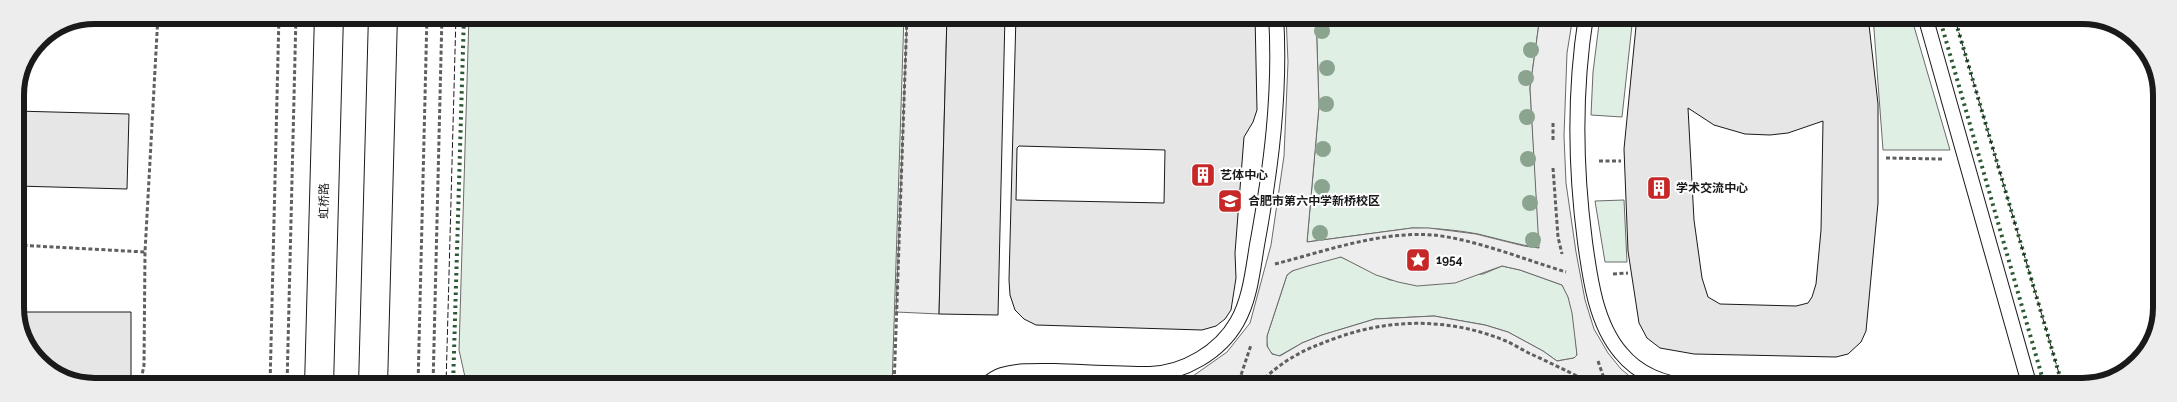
<svg xmlns="http://www.w3.org/2000/svg" width="2177" height="402" font-family="Raleway,'Noto Sans SC',sans-serif">
<style>
.green{fill:#e0efe3;stroke:#6a6a6a}
.parking{fill:#ededed;stroke:#6a6a6a;fill-rule:evenodd}
.building{fill:#e6e6e6;stroke:#1a1a1a;fill-rule:evenodd}
.lines{fill:none;stroke-linecap:round;stroke-linejoin:round}
.lane-casing{stroke:#1a1a1a;stroke-width:16}
.secondary-casing{stroke:#1a1a1a;stroke-width:30}
.path{stroke:#5f5f5f;stroke-width:3;stroke-dasharray:4 2.5;stroke-linecap:butt}
.lane{stroke:#fff;stroke-width:14}
.secondary{stroke:#fff;stroke-width:28}
.hedge{stroke:#2b5a34;stroke-width:4;stroke-dasharray:2.5 4;stroke-linecap:butt}
.fence{stroke:#1a1a1a;stroke-width:1;stroke-dasharray:6 2.5;stroke-linecap:butt}
.tree{fill:#8aa48f}
.labels{text-anchor:middle;stroke-width:4;stroke-linejoin:round;paint-order:stroke}
.poi-label{font-size:12px;font-weight:bold;fill:#1a1a1a;stroke:#fff;text-anchor:start}
.street-label{font-size:12px;fill:#1a1a1a;stroke:#fff}
.rim{fill:none;stroke:#1a1a1a;stroke-width:6}
</style>
<rect width="100%" height="100%" fill="#fff"/>
<!-- green -->
<g class="green">
<path d="M 469,15 L 904,15 L 892,387 L 834,386 L 834,384 L 520,376 L 522,386 L 467,386 L 459,350 Z"/>
<path d="M 1316,15 L 1540,16 L 1530,88 L 1540,248 C 1519,245 1499,239 1478,234 C 1457,230 1434,228 1412,228 L 1307,242 L 1319,106 Z"/>
<path d="M 1600,16 L 1633,16 L 1622,117 L 1591,115 L 1593,72 Z"/>
<path d="M 1873,16 L 1911,16 L 1950,150 L 1883,150 Z"/>
<path d="M 1624,200 L 1627,262 L 1605,262 L 1595,201 Z"/>
<path d="M 1341,257 L 1390,280 L 1483,274 L 1502,266 L 1520,270 L 1562,285 C 1575,304 1575,333 1577,355 L 1574,358 L 1557,361 L 1543,351 L 1508,332 L 1485,325 L 1434,316 L 1375,319 L 1322,335 L 1302,343 L 1279,356 C 1268,354 1266,346 1267,336 L 1287,275 C 1300,264 1324,259 1341,257 Z"/>
</g>
<!-- parking -->
<g class="parking">
<path d="M 907,15 L 947,15 L 939,314 L 896,312 Z"/>
<path d="M 1286,15 L 1316,15 L 1319,106 L 1307,242 L 1412,228 L 1429,228 L 1476,234 L 1524,246 L 1539,248 L 1530,88 L 1540,16 L 1573,16 L 1567,53 L 1564,136 L 1566,183 L 1576,252 L 1585,300 L 1594,329 L 1608,353 L 1621,369 L 1639,384 L 1645,387 L 1021,387 L 1167,384 L 1193,376 L 1227,352 L 1250,323 L 1271,245 L 1284,156 L 1288,62 ZM 1341,257 L 1376,275 L 1398,282 L 1417,286 L 1455,283 L 1502,266 L 1520,270 L 1562,285 L 1568,297 L 1572,313 L 1577,355 L 1574,358 L 1557,361 L 1543,351 L 1508,332 L 1485,325 L 1434,316 L 1375,319 L 1322,335 L 1302,343 L 1280,356 L 1272,354 L 1267,346 L 1267,336 L 1287,275 L 1292,271 L 1308,266 Z"/>
</g>
<!-- building -->
<g class="building">
<path d="M 95,15 L 149,15 L 149,23 L 85,19 Z"/>
<path d="M 947,15 L 1005,15 L 998,315 L 939,314 Z"/>
<path d="M 1016,15 L 1255,15 L 1257,110 L 1253,122 L 1244,137 L 1235,253 L 1236,278 L 1231,310 L 1225,319 L 1216,326 L 1202,330 L 1036,325 L 1024,319 L 1015,310 L 1010,295 L 1009,280 ZM 1019,146 L 1165,150 L 1164,203 L 1016,200 L 1017,148 Z"/>
<path d="M 1637,16 L 1868,16 L 1878,104 L 1878,203 L 1866,331 L 1861,342 L 1848,354 L 1836,357 L 1694,354 L 1660,348 L 1647,338 L 1639,323 L 1628,251 L 1624,149 ZM 1688,108 L 1714,125 L 1745,134 L 1770,135 L 1788,133 L 1823,121 L 1821,230 L 1816,284 L 1812,297 L 1808,303 L 1796,306 L 1720,304 L 1708,297 L 1702,278 L 1694,220 Z"/>
<path d="M 15,111 L 129,114 L 127,189 L 16,186 Z"/>
<path d="M 17,312 L 131,312 L 131,384 L 80,384 L 42,367 L 18,328 Z"/>
</g>
<g class="lines">
<defs>
<g id="lane">
<path d="M 1586,16 C 1574,92 1575,166 1585,242 C 1590,279 1596,324 1621,353 C 1639,375 1663,383 1690,387"/>
<path d="M 1925,16 L 2030,387"/>
<path d="M 983,387 C 989,382 995,377 1002,375 C 1019,370 1038,371 1055,371 C 1086,372 1118,374 1150,374 C 1184,373 1220,352 1237,322 C 1250,300 1253,269 1257,245 C 1271,169 1281,93 1276,15"/>
</g>
<g id="secondary">
<path d="M 319,386 L 329,15"/>
<path d="M 373,386 L 383,15"/>
</g>
</defs>
<!-- lane casing -->
<use href="#lane" class="lane-casing"/>
<!-- secondary casing -->
<use href="#secondary" class="secondary-casing"/>
<!-- path -->
<g class="path">
<path d="M 1553,123 L 1553,142"/>
<path d="M 1886,158 L 1942,159"/>
<path d="M 1599,161 L 1621,161"/>
<path d="M 1553,168 L 1558,237 L 1562,254"/>
<path d="M 17,245 L 145,252 L 158,15"/>
<path d="M 1275,264 C 1326,251 1380,231 1433,235 C 1474,239 1526,260 1566,272"/>
<path d="M 1613,274 L 1628,273"/>
<path d="M 1598,361 L 1607,387"/>
<path d="M 140,386 L 144,365 L 145,252"/>
<path d="M 270,386 L 279,15"/>
<path d="M 287,386 L 296,15"/>
<path d="M 418,386 L 427,15"/>
<path d="M 433,386 L 442,15"/>
<path d="M 894,387 L 907,15"/>
<path d="M 1237,387 L 1251,345"/>
<path d="M 1255,387 C 1283,360 1300,351 1336,338 C 1391,318 1451,318 1506,341 C 1515,345 1524,351 1533,355 C 1555,365 1576,375 1597,387"/>
<path d="M 1370,387 C 1403,379 1439,375 1472,387"/>
</g>
<!-- lane -->
<use href="#lane" class="lane"/>
<!-- secondary -->
<use href="#secondary" class="secondary"/>
<!-- hedge -->
<g class="hedge">
<path d="M 1939,16 L 2045,387"/>
<path d="M 1954,16 L 2063,387"/>
<path d="M 453,386 L 464,15"/>
</g>
<!-- fence -->
<g class="fence">
<path d="M 1954,16 L 2063,387"/>
<path d="M 446,386 L 456,15"/>
</g>
</g>
<!-- trees -->
<g class="tree">
<circle cx="1322" cy="31" r="8"/>
<circle cx="1531" cy="50" r="8"/>
<circle cx="1327" cy="68" r="8"/>
<circle cx="1526" cy="78" r="8"/>
<circle cx="1326" cy="104" r="8"/>
<circle cx="1527" cy="117" r="8"/>
<circle cx="1323" cy="149" r="8"/>
<circle cx="1528" cy="159" r="8"/>
<circle cx="1322" cy="187" r="8"/>
<circle cx="1530" cy="203" r="8"/>
<circle cx="1320" cy="233" r="8"/>
<circle cx="1533" cy="240" r="8"/>
</g>
<!-- icons -->
<defs>
<symbol id="building-square" viewBox="-11 -11 22 22"><rect x="-9" y="-9" width="18" height="18" rx="4" fill="#c62828" stroke="#fff"/><path d="M-4-6H4V6H1V3H-1V6H-4ZM-2.5-4.3h1.7v1.8h-1.7ZM.8-4.3h1.7v1.8H.8ZM-2.5-1h1.7V.8h-1.7ZM.8-1h1.7V.8H.8Z" fill="#fff"/></symbol>
<symbol id="school-square" viewBox="-11 -11 22 22"><rect x="-9" y="-9" width="18" height="18" rx="4" fill="#c62828" stroke="#fff"/><path d="M0-5L7-2L0 1L-7-2ZM-4 1L0 2.5L4 1V4Q0 6-4 4Z" fill="#fff"/></symbol>
<symbol id="sight-square" viewBox="-11 -11 22 22"><rect x="-9" y="-9" width="18" height="18" rx="4" fill="#c62828" stroke="#fff"/><path d="M0-6L1.8-2.2L6-1.7L2.9 1.2L3.7 5.4L0 3.3L-3.7 5.4L-2.9 1.2L-6-1.7L-1.8-2.2Z" fill="#fff"/></symbol>
</defs>
<g fill-rule="evenodd">
<use href="#building-square" x="1189" y="161" width="28" height="28"/>
<use href="#building-square" x="1645" y="174" width="28" height="28"/>
<use href="#school-square" x="1216" y="187" width="28" height="28"/>
<use href="#sight-square" x="1404" y="246" width="28" height="28"/>
</g>
<g class="labels">
<!-- poi labels -->
<g class="poi-label">
<text x="1220" y="179">艺体中心</text>
<text x="1676" y="192">学术交流中心</text>
<text x="1248" y="205">合肥市第六中学新桥校区</text>
<text x="1436" y="264">1954</text>
</g>
<!-- street labels -->
<g class="street-label">
<text transform="translate(324 201) rotate(-89)" y="4">虹桥路</text>
</g>
</g>
<!-- crop -->
<path d="M0 0H2177V402H0ZM95 24H2082A71 71 0 0 1 2153 95V307A71 71 0 0 1 2082 378H95A71 71 0 0 1 24 307V95A71 71 0 0 1 95 24Z" fill="#ededed" fill-rule="evenodd"/>
<path class="rim" d="M95 24H2082A71 71 0 0 1 2153 95V307A71 71 0 0 1 2082 378H95A71 71 0 0 1 24 307V95A71 71 0 0 1 95 24Z"/>
</svg>
